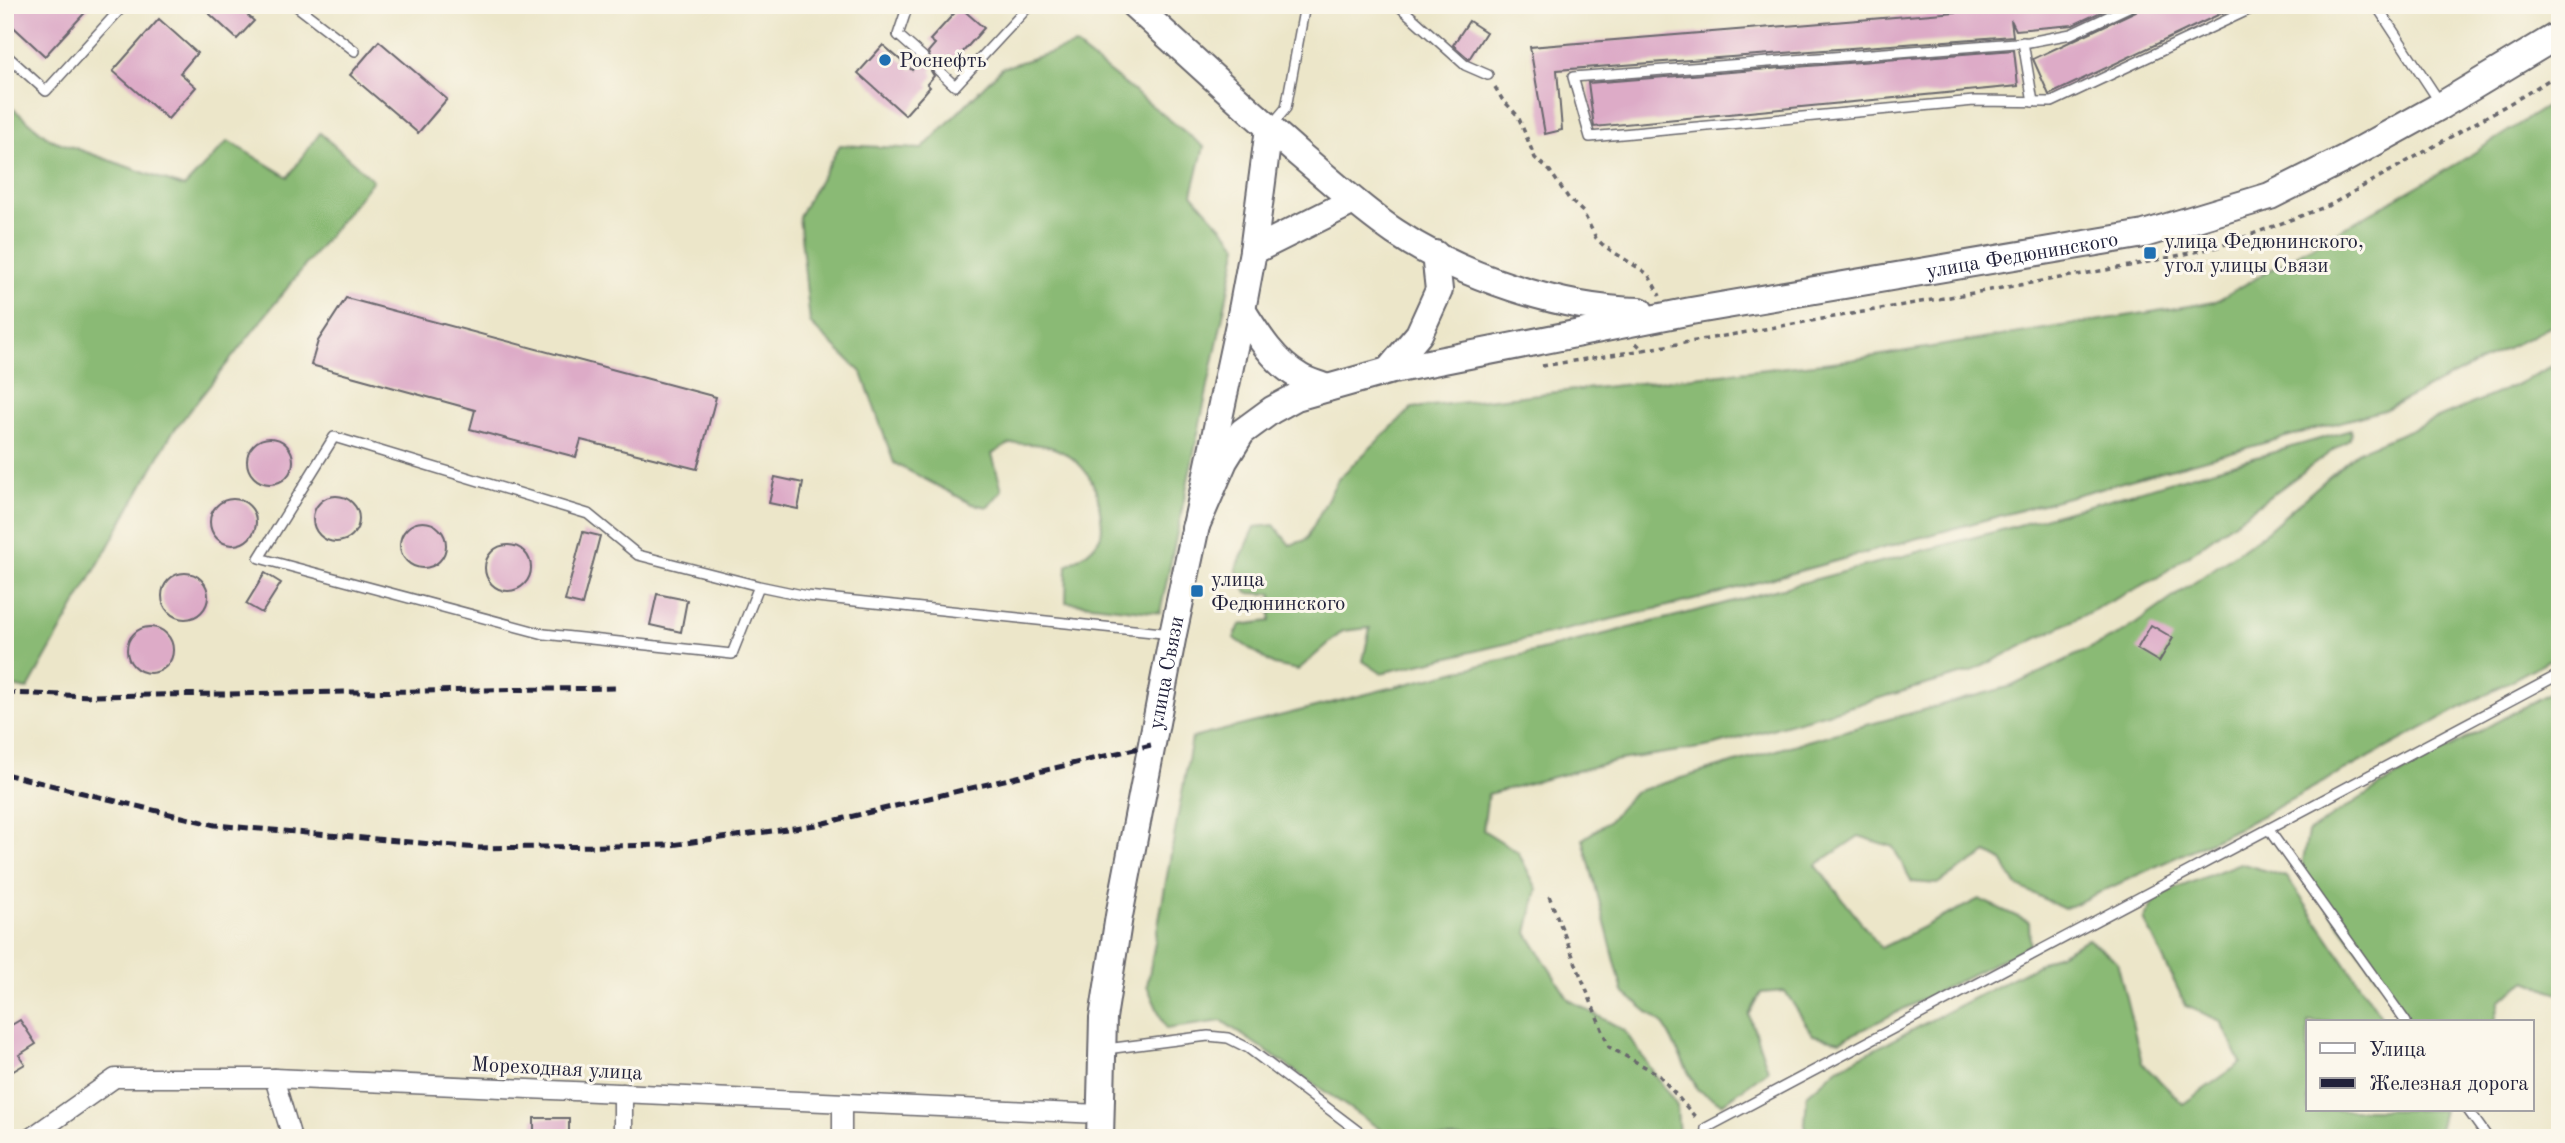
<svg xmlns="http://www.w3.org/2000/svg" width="2565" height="1143" font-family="'Old Standard TT',serif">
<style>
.forest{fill:#8aba74;stroke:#566e58;stroke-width:2}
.building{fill:#ddabc7}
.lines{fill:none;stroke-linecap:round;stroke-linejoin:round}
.service-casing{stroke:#69676d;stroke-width:12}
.minor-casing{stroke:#69676d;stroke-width:21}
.secondary-casing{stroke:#69676d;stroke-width:30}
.path{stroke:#69676d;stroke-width:3.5;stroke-dasharray:5 5;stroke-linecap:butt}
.service{stroke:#fff;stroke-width:9}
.minor{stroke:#fff;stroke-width:18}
.secondary{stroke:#fff;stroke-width:26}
.rail{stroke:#22223b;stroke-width:5;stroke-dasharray:10 5;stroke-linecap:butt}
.poi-dot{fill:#1f6fb2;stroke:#fbf7ec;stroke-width:2.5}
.labels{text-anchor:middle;stroke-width:6;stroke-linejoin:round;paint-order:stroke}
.poi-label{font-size:21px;fill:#22223b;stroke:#fbf7ec;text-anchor:start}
.street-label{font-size:21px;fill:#22223b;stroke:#fbf7ec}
</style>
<rect width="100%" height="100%" fill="#fbf7ec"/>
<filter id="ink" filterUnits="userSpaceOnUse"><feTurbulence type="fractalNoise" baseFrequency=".0143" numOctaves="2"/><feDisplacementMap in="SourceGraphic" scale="14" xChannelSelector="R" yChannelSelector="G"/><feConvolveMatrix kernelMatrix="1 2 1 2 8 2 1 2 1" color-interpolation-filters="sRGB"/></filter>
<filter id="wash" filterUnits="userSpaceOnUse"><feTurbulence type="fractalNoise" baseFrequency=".00686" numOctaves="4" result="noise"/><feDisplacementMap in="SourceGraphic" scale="28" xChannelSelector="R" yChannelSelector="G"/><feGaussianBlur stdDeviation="1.57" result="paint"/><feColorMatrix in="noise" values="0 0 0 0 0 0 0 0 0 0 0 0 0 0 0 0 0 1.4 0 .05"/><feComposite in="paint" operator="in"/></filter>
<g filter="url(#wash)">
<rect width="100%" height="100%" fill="#ece6c9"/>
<!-- forest -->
<g class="forest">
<path d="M 1075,45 L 1204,147 L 1192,194 L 1238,245 L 1160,613 L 1066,602 L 1067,565 C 1079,558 1094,550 1100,537 C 1104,530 1101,518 1100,510 C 1096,471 1067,444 1028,444 C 1023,444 1016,443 1011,444 C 1005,445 998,451 992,454 L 1002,490 L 988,507 L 972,504 L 894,463 L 862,373 L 810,323 L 799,216 L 840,145 L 922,149 L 1002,68 Z"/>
<path d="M 2560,98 L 2560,322 L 2384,410 L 1694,600 L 1381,673 L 1363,661 L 1370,628 L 1343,631 L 1298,670 L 1274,665 L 1234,638 L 1240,625 L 1270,621 L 1272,594 L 1247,593 L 1236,569 L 1255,527 L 1274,525 L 1290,545 L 1306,540 L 1338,479 L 1412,408 L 1850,360 L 2214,302 L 2458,163 Z"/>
<path d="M 5,102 L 50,139 L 184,187 L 228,141 L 288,177 L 320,133 L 373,180 L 172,433 L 28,689 L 5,686 Z"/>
<path d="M 2560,362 L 2560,654 L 2235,830 L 2064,909 L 2016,885 L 2002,861 L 1987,853 L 1937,884 L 1912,882 L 1893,847 L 1859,836 L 1816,865 L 1881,948 L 1979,899 L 2029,922 L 2030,945 L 1840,1041 L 1813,1035 L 1785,991 L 1761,993 L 1749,1015 L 1768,1070 L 1722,1104 L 1697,1089 L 1664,1025 L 1623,992 L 1583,839 L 1608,822 L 1634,792 L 1807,741 L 2012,686 L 2124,632 L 2266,532 L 2357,452 L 2514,386 Z"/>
<path d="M 2351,430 L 2350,438 L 2157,578 L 1971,672 L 1712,746 L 1619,760 L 1488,794 L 1483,830 L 1518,852 L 1537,889 L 1527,933 L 1569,1000 L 1624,1030 L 1677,1106 L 1679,1138 L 1393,1138 L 1222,1021 L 1166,1029 L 1147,986 L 1192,738 L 1692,612 L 2005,529 Z"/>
<path d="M 2560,687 L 2560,994 L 2527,981 L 2500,1000 L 2495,1022 L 2411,1022 L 2301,872 L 2308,832 L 2383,784 Z"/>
<path d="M 2240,863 L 2287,877 L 2385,1022 L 2308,1022 L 2308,1110 L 2444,1110 L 2437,1138 L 1804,1138 L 1807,1095 L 1838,1068 L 2088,939 L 2117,961 L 2142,1063 L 2183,1104 L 2241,1063 L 2221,1021 L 2186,1006 L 2144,919 L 2157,896 Z"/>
</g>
<g id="blocks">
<!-- building -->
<g class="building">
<path d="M 5,5 L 92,5 L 45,56 L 5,19 Z"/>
<path d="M 200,5 L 236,5 L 254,21 L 237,39 Z"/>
<path d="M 2041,5 L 2116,5 L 2073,25 L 2016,30 L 2011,20 L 2013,36 L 1557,70 L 1562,130 L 1545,134 L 1530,47 Z"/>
<path d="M 2140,5 L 2239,5 L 2049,95 L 2033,59 L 2136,11 Z"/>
<path d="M 960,7 L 984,28 L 954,62 L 949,58 L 943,65 L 937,63 L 933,66 L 931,71 L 934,76 L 927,84 L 930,87 L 905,115 L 858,73 L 883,45 L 912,70 L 919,62 L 926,63 L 930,58 L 928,52 L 935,44 L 930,40 Z"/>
<path d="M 159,19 L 197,53 L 180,73 L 196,87 L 168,119 L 113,71 Z"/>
<path d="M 1469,21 L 1486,32 L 1469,59 L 1453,45 Z"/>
<path d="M 379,41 L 447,99 L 418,133 L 350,75 Z"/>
<path d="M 2014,50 L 2018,86 L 1594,127 L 1588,83 Z"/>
<path d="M 346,298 L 716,397 L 697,469 L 581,440 L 576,457 L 470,429 L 475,410 L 311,365 L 318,341 Z"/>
<circle cx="270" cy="461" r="23"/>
<path d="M 775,477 L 803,483 L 798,509 L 769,503 Z"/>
<circle cx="336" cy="519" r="23"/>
<circle cx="233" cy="522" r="23"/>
<circle cx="423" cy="545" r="23"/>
<path d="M 583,532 L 600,536 L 582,605 L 565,601 Z"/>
<circle cx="508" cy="568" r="23"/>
<path d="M 265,573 L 281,583 L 262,613 L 246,604 Z"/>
<circle cx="185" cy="596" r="23"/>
<path d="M 657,594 L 687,600 L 681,632 L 650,625 Z"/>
<path d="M 2151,625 L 2173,638 L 2159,662 L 2137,649 Z"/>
<circle cx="150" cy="650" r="23"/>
<path d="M 20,1020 L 36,1044 L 19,1055 L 25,1064 L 10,1073 L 5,1065 L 5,1029 Z"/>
<rect x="534" y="1118" width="35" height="20"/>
</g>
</g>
</g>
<g filter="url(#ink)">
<use href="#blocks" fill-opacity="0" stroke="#69676d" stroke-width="2"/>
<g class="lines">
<defs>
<g id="service">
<path d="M 295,5 L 355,51"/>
<path d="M 908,5 L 898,35 L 923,57"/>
<path d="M 1398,5 L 1465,65 L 1488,75"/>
<path d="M 2133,5 L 2071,34 L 2029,42 L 1573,77 L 1590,137 L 1974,101 L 2052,102 L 2259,5"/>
<path d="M 2376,5 L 2441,104"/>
<path d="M 2023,42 L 2033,102"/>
<path d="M 5,54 L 46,91 L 124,5"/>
<path d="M 938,70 L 955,86 L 1030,5"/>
<path d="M 1270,127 L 1286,108 L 1305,5"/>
<path d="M 759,586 L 732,654 L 544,634 L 259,558 L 334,437 L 588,514 L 638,555 L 759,586 L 807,596 L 1172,634"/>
<path d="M 2269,830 L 2406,1022"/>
<path d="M 1106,1049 L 1208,1036 L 1228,1038 L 1248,1048 L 1367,1138"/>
<path d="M 2468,1110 L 2488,1138"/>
<path d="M 1705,1138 L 1706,1128 L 2560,674"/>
</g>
<g id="minor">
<path d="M 274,1078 L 292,1138"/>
<path d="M 623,1093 L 623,1138"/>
<path d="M 30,1138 L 115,1078 L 274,1078 L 1100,1114"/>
<path d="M 842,1138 L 842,1104"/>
</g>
<g id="secondary">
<path d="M 1134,5 C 1189,55 1244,106 1300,155 C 1331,181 1361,209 1395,232 C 1460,276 1562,310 1640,311"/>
<path d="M 1253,251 L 1353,201"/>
<path d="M 1242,310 C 1257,334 1274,362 1300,377 C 1308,382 1318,384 1327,388"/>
<path d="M 1388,371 L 1419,334 L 1439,290 L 1435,254"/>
<path id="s1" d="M 1195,528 L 1224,461 L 1242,432 L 1272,410 L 1296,397 L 1388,371 L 1691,311 L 2144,234 L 2270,196 L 2346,158 L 2442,105 L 2560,34"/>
<path id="s2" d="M 1100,1138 L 1103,1018 L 1119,916 L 1173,634 L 1242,310 L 1253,251 L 1269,128"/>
</g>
</defs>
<!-- service casing -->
<use href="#service" class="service-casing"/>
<!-- minor casing -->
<use href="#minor" class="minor-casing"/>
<!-- secondary casing -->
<use href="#secondary" class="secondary-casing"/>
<!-- path -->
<g class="path">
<path d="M 1495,87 L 1502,99 L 1518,116 L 1535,158 L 1550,171 L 1569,199 L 1583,212 L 1596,238 L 1604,246 L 1648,274 L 1660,296"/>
<path d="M 1636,343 L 1643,350 L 2129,266 L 2218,247 L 2330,205 L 2521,97 L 2560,73"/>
<path d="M 1542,366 L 1643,350"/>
<path d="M 1549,896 L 1609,1047 L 1658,1074 L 1697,1119"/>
</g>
<!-- service -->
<use href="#service" class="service"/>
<!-- minor -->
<use href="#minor" class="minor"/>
<!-- secondary -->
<use href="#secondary" class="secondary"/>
<!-- rail -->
<g class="rail">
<path d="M 5,693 L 91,696 L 615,688"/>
<path d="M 5,774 L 215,825 L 478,848 L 671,845 L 816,825 L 1151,745"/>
</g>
</g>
</g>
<!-- markers -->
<g class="poi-dot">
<circle cx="885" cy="60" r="7"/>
<rect x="2143" y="246" width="14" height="14" rx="3.5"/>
<rect x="1190" y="584" width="14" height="14" rx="3.5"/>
</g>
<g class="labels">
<!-- poi labels -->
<g class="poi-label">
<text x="899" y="67">Роснефть</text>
<text x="2164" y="248">улица Федюнинского,<tspan x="2164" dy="24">угол улицы Связи</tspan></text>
<text x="1211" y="586">улица<tspan x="1211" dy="24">Федюнинского</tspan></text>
</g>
<!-- street labels -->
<g class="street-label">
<text dy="7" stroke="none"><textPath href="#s1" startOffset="912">улица Федюнинского</textPath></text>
<text dy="7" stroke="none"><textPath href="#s2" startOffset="471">улица Связи</textPath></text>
<text transform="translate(557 1068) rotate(3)" y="7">Мореходная улица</text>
</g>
</g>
<!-- margin -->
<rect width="2565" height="1143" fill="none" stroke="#fbf7ec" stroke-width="28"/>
<!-- legend -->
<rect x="2306" y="1020" width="228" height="91" fill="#fbf7ec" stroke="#a4a2a5" stroke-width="2"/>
<rect x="2320" y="1043" width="35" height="10" fill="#ffffff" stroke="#a4a2a5" stroke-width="2"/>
<text x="2369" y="1056" font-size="21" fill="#22223b">Улица</text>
<rect x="2320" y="1078" width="35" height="10" fill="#22223b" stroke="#a4a2a5" stroke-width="2"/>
<text x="2369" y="1090" font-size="21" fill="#22223b">Железная дорога</text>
</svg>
